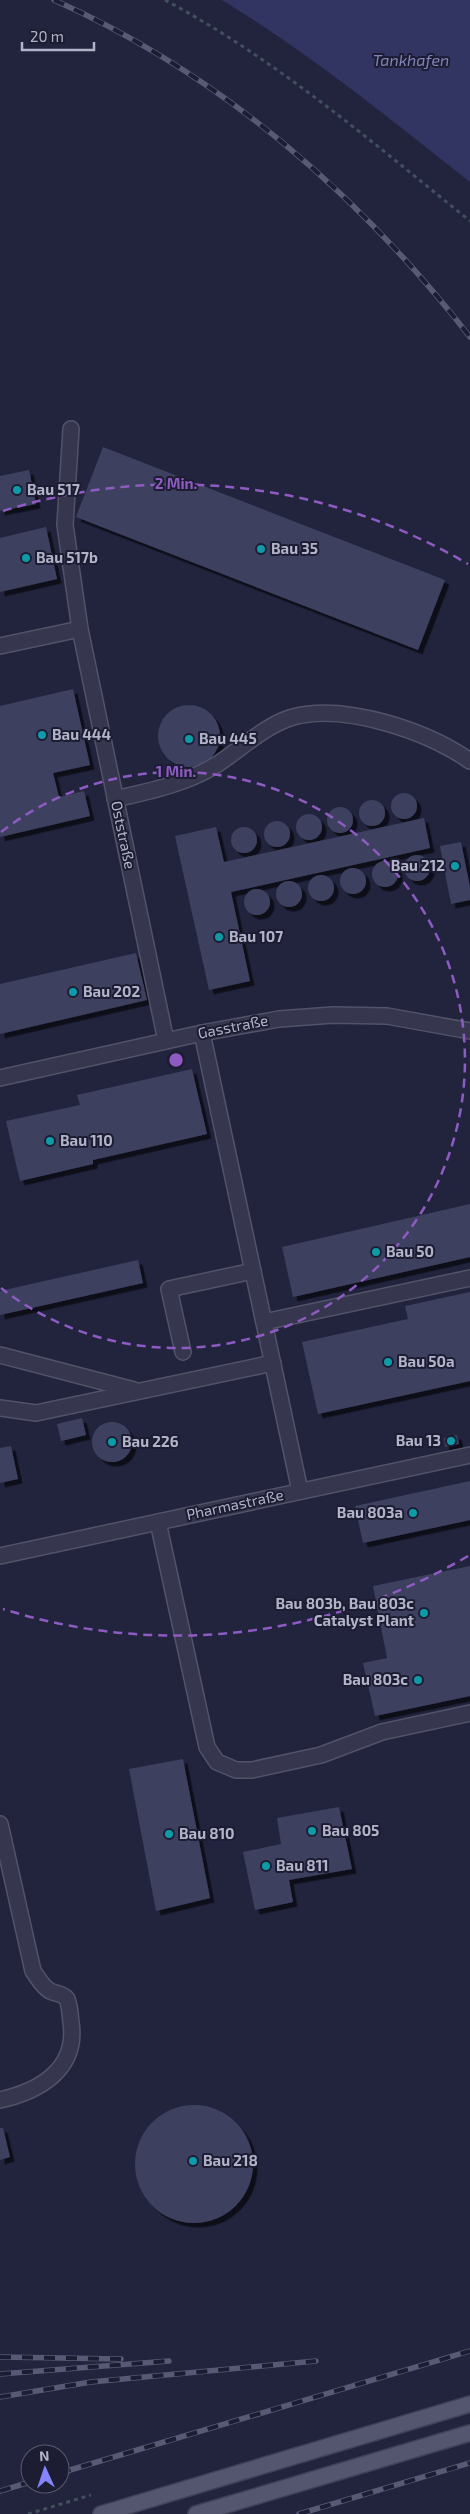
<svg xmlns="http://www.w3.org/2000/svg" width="470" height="2514" font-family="'Exo 2',sans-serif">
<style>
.water{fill:#323461}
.building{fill:#3e405e;filter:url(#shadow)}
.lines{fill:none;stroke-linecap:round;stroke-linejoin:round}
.minor-casing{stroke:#525269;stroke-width:18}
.major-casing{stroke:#404057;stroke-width:18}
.path{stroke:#424f5c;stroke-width:3;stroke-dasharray:4 4;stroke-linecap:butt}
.minor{stroke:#36374e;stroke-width:15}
.major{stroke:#54556e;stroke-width:15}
.rail-casing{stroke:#585975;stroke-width:5.5}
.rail{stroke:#1c1c33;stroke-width:4;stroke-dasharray:11;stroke-linecap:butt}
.ring{fill:none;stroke:#8e5bc2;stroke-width:2.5;stroke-dasharray:9 6}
.culture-dot{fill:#0f9aa8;stroke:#1c1c33;stroke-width:2}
.labels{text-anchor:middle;stroke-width:4;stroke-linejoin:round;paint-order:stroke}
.poi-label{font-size:15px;font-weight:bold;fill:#b2b2c9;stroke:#1c1c33;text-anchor:start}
.street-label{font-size:15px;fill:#b2b2c9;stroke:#1c1c33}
.water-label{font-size:16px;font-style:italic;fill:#8083b7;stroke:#1c1c33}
.centre{fill:#8e5bc2;stroke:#1c1c33;stroke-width:2.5}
.ring-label{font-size:15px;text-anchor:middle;font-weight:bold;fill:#8e5bc2;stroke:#1c1c33;stroke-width:4;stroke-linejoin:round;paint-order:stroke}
</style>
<defs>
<filter id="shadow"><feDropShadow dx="4.5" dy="4.5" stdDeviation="0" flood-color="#0009"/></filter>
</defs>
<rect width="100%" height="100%" fill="#22243e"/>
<!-- water -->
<path class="water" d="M 222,0 L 470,0 L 470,182 C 389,118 310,54 222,0 Z"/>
<!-- building -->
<g class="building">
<path d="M 103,447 L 445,580 L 418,650 L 76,517 Z"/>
<path d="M 29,470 L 36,504 L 0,511 L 0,476 Z"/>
<path d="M 46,527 L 57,579 L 0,592 L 0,538 Z"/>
<path d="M 73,689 L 90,765 L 53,773 L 59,797 L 84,791 L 90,816 L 0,837 L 0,706 Z"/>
<circle cx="189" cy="736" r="31"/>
<circle cx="404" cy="806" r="13"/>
<circle cx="372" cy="813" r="13"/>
<circle cx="340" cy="820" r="13"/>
<circle cx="309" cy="827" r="13"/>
<path d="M 424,818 L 430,848 L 231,892 L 250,981 L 209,990 L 175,836 L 216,827 L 224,862 Z"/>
<circle cx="277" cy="834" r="13"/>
<circle cx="244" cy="840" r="13"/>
<path d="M 461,842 L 470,887 L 470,900 L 451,904 L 440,846 Z"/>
<circle cx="417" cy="868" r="13"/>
<circle cx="385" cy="874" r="13"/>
<circle cx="353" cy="881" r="13"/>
<circle cx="321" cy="888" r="13"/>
<circle cx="289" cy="894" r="13"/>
<circle cx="257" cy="902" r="13"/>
<path d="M 136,953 L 147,1000 L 0,1034 L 0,984 Z"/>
<path d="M 192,1069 L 207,1134 L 93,1160 L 93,1164 L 20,1181 L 6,1121 L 80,1105 L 77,1095 Z"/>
<path d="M 470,1204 L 470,1257 L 293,1297 L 282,1247 Z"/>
<path d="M 138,1260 L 143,1283 L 0,1315 L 0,1291 Z"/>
<path d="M 470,1292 L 470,1381 L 318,1414 L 302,1342 L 408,1319 L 405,1306 Z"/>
<path d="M 82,1418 L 86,1435 L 61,1441 L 57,1424 Z"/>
<circle cx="112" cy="1442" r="20"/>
<path d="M 457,1435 L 459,1444 L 445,1447 L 444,1438 Z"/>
<path d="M 11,1446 L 18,1479 L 0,1483 L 0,1448 Z"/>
<path d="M 470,1481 L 470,1520 L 363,1543 L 355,1506 Z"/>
<path d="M 470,1566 L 470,1696 L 375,1716 L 363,1663 L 387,1658 L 373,1586 Z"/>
<path d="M 183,1759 L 210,1898 L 156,1911 L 129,1769 Z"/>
<path d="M 339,1807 L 352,1869 L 289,1880 L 293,1902 L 255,1910 L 243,1852 L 281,1844 L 277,1818 Z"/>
<circle cx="194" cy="2164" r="59"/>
<path d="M 0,2128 L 3,2128 L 10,2157 L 0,2160 Z"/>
</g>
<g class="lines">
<defs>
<g id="minor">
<path d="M 71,429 L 65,525 L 80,629 L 166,1041"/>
<path d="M 0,646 L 80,629"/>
<path d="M 115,799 C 150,791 185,784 216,765 C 240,750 265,725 293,717 C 345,703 427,731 470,761"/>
<path d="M 202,1033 L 300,1491"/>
<path d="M 0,1078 L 202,1033 L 279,1019 L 333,1015 L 387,1016 L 470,1031"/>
<path d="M 264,1322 L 470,1278"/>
<path d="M 183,1352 L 169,1289 L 253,1271"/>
<path d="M 0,1355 L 134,1390"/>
<path d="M 0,1408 L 36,1413 L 273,1363"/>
<path d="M 158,1522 L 207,1747 L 217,1762 L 236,1770 L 252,1770 L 321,1755 L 382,1732 L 470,1713"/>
<path d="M 0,1556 L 470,1455"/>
<path d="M 0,1824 L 33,1971 C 38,1978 42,1986 50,1991 C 56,1994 63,1993 67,1999 C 70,2006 70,2015 71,2022 C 78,2069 40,2091 0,2100"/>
</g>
<g id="major">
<path d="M 101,2514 L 470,2404"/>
<path d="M 196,2514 L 470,2433"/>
</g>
</defs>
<!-- minor casing -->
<use href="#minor" class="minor-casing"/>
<!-- major casing -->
<use href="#major" class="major-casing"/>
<!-- path -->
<g class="path">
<path d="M 165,0 C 277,60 372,142 470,221"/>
<path d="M 28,2514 L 91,2495"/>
</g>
<!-- minor -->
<use href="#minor" class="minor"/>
<!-- major -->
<use href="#major" class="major"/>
<defs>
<g id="rail">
<path d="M 54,0 C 220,74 359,194 470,337"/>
<path d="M 0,2357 L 121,2359"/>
<path d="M 0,2374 L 169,2361"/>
<path d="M 0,2397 L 91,2382 L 316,2361"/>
<path d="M 60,2473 L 470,2351"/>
<path d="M 0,2491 L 30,2482"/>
<path d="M 299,2514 L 470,2463"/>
</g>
</defs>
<!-- rail casing -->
<use href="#rail" class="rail-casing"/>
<!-- rail -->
<use href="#rail" class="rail"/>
</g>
<!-- distance rings -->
<g class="ring">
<path d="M1 832A288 288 0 1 1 1 1288"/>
<path d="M468 1556A576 576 0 0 1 3 1609M3 511A576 576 0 0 1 468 564"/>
</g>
<!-- markers -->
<g class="culture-dot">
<circle cx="17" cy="490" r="5"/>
<circle cx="261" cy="549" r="5"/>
<circle cx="26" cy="558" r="5"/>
<circle cx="42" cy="735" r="5"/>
<circle cx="189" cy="739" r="5"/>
<circle cx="455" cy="866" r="5"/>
<circle cx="219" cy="937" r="5"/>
<circle cx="73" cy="992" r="5"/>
<circle cx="50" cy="1141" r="5"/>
<circle cx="376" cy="1252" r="5"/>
<circle cx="388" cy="1362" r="5"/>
<circle cx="451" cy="1441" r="5"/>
<circle cx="112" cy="1442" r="5"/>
<circle cx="413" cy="1513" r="5"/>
<circle cx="424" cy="1613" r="5"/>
<circle cx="418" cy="1680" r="5"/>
<circle cx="312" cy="1831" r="5"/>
<circle cx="169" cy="1834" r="5"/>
<circle cx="266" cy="1866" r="5"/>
<circle cx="193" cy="2161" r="5"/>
</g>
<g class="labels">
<!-- poi labels -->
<g class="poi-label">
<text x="27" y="495">Bau 517</text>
<text x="271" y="554">Bau 35</text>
<text x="36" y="563">Bau 517b</text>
<text x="52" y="740">Bau 444</text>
<text x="199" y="744">Bau 445</text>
<text x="445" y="871" text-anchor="end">Bau 212</text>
<text x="229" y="942">Bau 107</text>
<text x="83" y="997">Bau 202</text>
<text x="60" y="1146">Bau 110</text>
<text x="386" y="1257">Bau 50</text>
<text x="398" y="1367">Bau 50a</text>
<text x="441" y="1446" text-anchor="end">Bau 13</text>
<text x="122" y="1447">Bau 226</text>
<text x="403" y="1518" text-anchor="end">Bau 803a</text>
<text x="414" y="1609" text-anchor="end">Bau 803b, Bau 803c<tspan x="414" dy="17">Catalyst Plant</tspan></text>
<text x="408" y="1685" text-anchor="end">Bau 803c</text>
<text x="322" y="1836">Bau 805</text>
<text x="179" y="1839">Bau 810</text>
<text x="276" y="1871">Bau 811</text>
<text x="203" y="2166">Bau 218</text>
</g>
<!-- street labels -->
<g class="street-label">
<text transform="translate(123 835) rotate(78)" y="5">Oststraße</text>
<text transform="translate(233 1027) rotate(-11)" y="5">Gasstraße</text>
<text transform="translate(235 1505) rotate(-12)" y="5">Pharmastraße</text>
</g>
<!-- water labels -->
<g class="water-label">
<text x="411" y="66">Tankhafen</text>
</g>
</g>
<circle cx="176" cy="1060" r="8" class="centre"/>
<g class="ring-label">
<text x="176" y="489">2 Min.</text>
<text x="176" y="777">1 Min.</text>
</g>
<!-- north arrow -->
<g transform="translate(45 2469) rotate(357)"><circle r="24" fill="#1c1c33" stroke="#58586f"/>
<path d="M0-4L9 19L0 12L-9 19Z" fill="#8485fc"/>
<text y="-8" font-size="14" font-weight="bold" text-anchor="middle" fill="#b2b2c9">N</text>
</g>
<!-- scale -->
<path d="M22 42v8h72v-8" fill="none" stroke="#b2b2c9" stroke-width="2.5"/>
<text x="30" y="42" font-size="15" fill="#b2b2c9" stroke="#1c1c33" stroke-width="4" paint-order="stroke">20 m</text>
</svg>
